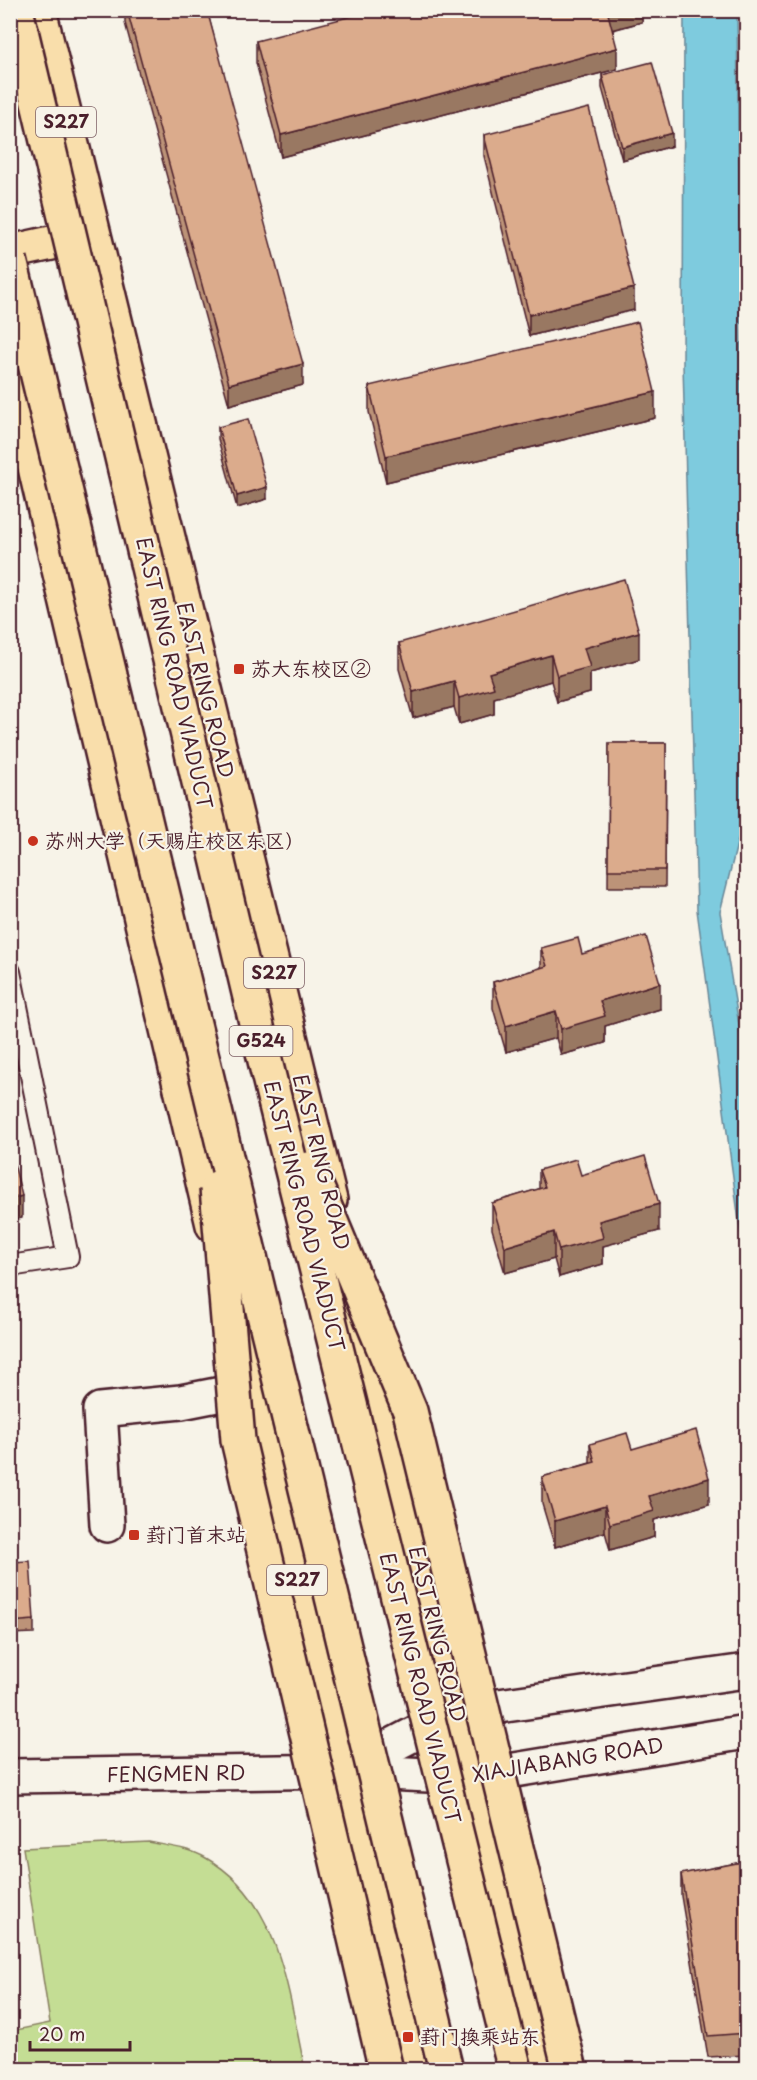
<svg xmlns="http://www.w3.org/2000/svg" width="757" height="2080" font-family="'Playpen Sans','LXGW WenKai TC',sans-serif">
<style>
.green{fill:#c4dd94;stroke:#877e60;stroke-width:1.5}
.water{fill:#7ecbde;stroke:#698696;stroke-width:1.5}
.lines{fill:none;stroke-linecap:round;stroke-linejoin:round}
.lane-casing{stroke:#4a1f2b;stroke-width:24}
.street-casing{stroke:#4a1f2b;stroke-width:38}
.secondary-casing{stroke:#4a1f2b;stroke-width:38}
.primary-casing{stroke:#4a1f2b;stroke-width:38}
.lane{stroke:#f7f3e8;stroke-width:20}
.street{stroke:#f7f3e8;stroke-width:33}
.secondary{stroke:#f7f3e8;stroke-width:33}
.primary{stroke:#f9deab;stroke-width:33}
.highway-bridge-casing{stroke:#4a1f2b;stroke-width:38;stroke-linecap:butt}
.highway-bridge{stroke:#f9deab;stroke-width:33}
.wall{fill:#bc9378;stroke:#4a1f2b;stroke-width:1.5}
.shaded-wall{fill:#997862;stroke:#4a1f2b;stroke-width:1.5}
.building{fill:#dbab8c;stroke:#4a1f2b;stroke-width:1.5}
.poi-dot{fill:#c8321e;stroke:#f7f3e8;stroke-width:2}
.labels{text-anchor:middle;stroke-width:4.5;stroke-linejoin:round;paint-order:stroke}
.shield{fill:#f7f3e8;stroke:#7e5f64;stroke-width:1.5}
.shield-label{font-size:18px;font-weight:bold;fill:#4a1f2b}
.poi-label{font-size:20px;fill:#4a1f2b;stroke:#f7f3e8;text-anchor:start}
.street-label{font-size:20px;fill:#4a1f2b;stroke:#f7f3e8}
</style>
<rect width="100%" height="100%" fill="#f7f3e8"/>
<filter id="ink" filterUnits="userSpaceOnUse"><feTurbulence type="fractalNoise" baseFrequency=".0167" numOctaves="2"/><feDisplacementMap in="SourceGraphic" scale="12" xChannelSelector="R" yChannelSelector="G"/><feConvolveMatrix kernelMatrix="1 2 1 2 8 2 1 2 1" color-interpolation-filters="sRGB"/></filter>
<g filter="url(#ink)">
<!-- green -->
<path class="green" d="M 149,1842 C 168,1846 189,1848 206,1858 C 281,1900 288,1994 305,2069 L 11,2069 L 11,2031 L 50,2023 L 23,1848 Z"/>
<!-- water -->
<path class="water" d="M 684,11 L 737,11 L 746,808 L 720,912 L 746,1066 L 746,1273 L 697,910 L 683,364 Z"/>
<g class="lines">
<defs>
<path id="lane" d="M 10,972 L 68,1257 L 10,1266"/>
<path id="street" d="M 107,1525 L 100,1410 L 181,1402 L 252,1388"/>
<g id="secondary">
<path d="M 347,1769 L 456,1712 L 746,1671"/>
<path d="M 10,1776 L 342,1771 L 472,1777 L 746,1732"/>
</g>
<g id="primary">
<path d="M 39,10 L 330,1200"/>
<path d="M 10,252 L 93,234"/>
<path d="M 10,361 L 213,1225"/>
<path d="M 357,1309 L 542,2070"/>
<path d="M 239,1333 L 416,2070"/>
</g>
</defs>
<!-- lane casing -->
<use href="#lane" class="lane-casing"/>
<!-- street casing -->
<use href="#street" class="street-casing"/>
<!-- secondary casing -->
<use href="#secondary" class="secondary-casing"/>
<!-- primary casing -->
<use href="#primary" class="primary-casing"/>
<!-- lane -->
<use href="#lane" class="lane"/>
<!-- street -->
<use href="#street" class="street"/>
<!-- secondary -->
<use href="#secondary" class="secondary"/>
<!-- primary -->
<use href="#primary" class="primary"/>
<defs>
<g id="highway-bridge">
<path d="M 16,10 L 267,1069 L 515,2070"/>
<path d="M 10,260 L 446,2070"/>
<path d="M 309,1169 L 410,1411 L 570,2070"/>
<path d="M 217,1188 L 238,1440 L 386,2070"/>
</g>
</defs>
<!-- highway-bridge casing -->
<use href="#highway-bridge" class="highway-bridge-casing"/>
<!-- highway-bridge -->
<use href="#highway-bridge" class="highway-bridge"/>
</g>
<!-- wall -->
<g class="wall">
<path d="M 125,10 L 207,10 L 303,385 L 229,405 L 125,23 Z"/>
<path d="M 642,10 L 642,22 L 613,30 L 617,69 L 281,157 L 256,63 L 256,41 Z"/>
<path d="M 602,75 L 672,146 L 622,160 L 602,88 Z"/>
<path d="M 484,135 L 634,310 L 529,336 L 484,156 Z"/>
<path d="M 369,386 L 655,418 L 386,482 L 369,412 Z"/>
<path d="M 218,427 L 267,499 L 237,508 L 218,439 Z"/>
<path d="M 399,643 L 639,659 L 590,673 L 590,693 L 557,702 L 551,681 L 494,698 L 494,714 L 459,724 L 454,707 L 413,718 L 399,669 Z"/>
<path d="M 609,743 L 666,743 L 665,887 L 608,887 Z"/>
<path d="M 541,948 L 582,954 L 660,1009 L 605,1026 L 605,1043 L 561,1055 L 556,1038 L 506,1052 L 493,1008 L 493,982 L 541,968 Z"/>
<path d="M 539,1170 L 581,1175 L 659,1231 L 603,1246 L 603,1264 L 559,1277 L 554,1259 L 505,1273 L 492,1229 L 492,1203 L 539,1189 Z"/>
<path d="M 590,1444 L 632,1449 L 709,1504 L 654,1520 L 654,1537 L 610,1550 L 605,1532 L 555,1547 L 542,1504 L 542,1477 L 590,1463 Z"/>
<path d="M 10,1562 L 34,1620 L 34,1633 L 10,1634 Z"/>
<path d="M 747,1861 L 747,2055 L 708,2057 L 681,1896 L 681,1874 Z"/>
</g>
<!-- shaded-wall -->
<g class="shaded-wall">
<path d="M 607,10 L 642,10 L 642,22 L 607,31 Z"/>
<path d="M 617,48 L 617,69 L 281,157 L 281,135 Z"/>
<path d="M 672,133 L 672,146 L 622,160 L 622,147 Z"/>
<path d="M 634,288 L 634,310 L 529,336 L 529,315 Z"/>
<path d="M 303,364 L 303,385 L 229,405 L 229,384 Z"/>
<path d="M 655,392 L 655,418 L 386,482 L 386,456 Z"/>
<path d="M 267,487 L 267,499 L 237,508 L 237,496 Z"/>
<path d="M 639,632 L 639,659 L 590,673 L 590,693 L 557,702 L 557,676 L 584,648 Z"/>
<path d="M 551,655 L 551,681 L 494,698 L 494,714 L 459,724 L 459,698 L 489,673 Z"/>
<path d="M 454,681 L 454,707 L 413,718 L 413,692 Z"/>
<path d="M 660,983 L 660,1009 L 605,1026 L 605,1043 L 561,1055 L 561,1029 L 600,1001 Z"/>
<path d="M 556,1011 L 556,1038 L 506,1052 L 506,1026 Z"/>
<path d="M 22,1196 L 22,1218 L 10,1221 L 10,1199 Z"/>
<path d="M 659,1204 L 659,1231 L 603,1246 L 603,1264 L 559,1277 L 559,1250 L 599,1221 Z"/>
<path d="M 554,1232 L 554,1259 L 505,1273 L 505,1247 Z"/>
<path d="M 709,1478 L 709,1504 L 654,1520 L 654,1537 L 610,1550 L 610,1524 L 649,1496 Z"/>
<path d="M 605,1506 L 605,1532 L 555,1547 L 555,1521 Z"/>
</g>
<!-- building -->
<g class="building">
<path d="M 127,10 L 207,10 L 303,364 L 229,384 Z"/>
<path d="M 375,10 L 607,10 L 617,48 L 281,135 L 256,41 Z"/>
<path d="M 652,62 L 672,133 L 622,147 L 602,75 Z"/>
<path d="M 589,108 L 634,288 L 529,315 L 484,135 Z"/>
<path d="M 638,322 L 655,392 L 386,456 L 369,386 Z"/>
<path d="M 248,419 L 267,487 L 237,496 L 218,427 Z"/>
<path d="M 624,579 L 639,632 L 584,648 L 590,667 L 557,676 L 551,655 L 489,673 L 494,688 L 459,698 L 454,681 L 413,692 L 399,643 Z"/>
<path d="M 609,743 L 666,743 L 665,870 L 608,870 Z"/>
<path d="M 646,936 L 660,983 L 600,1001 L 605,1016 L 561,1029 L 556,1011 L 506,1026 L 493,982 L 547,966 L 541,948 L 578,938 L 582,954 Z"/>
<path d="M 10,1147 L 22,1196 L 10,1199 Z"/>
<path d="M 645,1156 L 659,1204 L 599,1221 L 603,1238 L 559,1250 L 554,1232 L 505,1247 L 492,1203 L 545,1187 L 539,1170 L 576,1159 L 581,1175 Z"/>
<path d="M 696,1430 L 709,1478 L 649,1496 L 654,1511 L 610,1524 L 605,1506 L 555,1521 L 542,1477 L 595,1462 L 590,1444 L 627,1433 L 632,1449 Z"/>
<path d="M 30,1561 L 34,1620 L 10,1622 L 10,1562 Z"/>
<path d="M 747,1861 L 747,2033 L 708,2036 L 681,1874 Z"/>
</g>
</g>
<!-- markers -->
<g class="poi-dot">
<rect x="233" y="663" width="12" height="12" rx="3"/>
<circle cx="33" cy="841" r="6"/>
<rect x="128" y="1529" width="12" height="12" rx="3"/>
<rect x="402" y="2031" width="12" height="12" rx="3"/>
</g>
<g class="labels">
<!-- shield labels -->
<g class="shield">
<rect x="36" y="107" width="60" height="30" rx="4.5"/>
<rect x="244" y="958" width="60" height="30" rx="4.5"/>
<rect x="229.5" y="1026" width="63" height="30" rx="4.5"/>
<rect x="267" y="1565" width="60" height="30" rx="4.5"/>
</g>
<g class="shield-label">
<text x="66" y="128">S227</text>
<text x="274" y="979">S227</text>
<text x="261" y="1047">G524</text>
<text x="297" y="1586">S227</text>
</g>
<!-- poi labels -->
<g class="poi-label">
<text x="251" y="676">苏大东校区②</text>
<text x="45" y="848">苏州大学（天赐庄校区东区）</text>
<text x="146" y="1542">葑门首末站</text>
<text x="420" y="2044">葑门换乘站东</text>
</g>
<!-- street labels -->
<g class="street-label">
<text transform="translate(174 673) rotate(77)" y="7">EAST RING ROAD VIADUCT</text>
<text transform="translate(205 690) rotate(76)" y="7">EAST RING ROAD</text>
<text transform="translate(321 1162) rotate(76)" y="7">EAST RING ROAD</text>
<text transform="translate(304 1216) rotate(76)" y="7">EAST RING ROAD VIADUCT</text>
<text transform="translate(437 1634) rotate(76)" y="7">EAST RING ROAD</text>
<text transform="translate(420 1688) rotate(76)" y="7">EAST RING ROAD VIADUCT</text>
<text transform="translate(568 1760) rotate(-9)" y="7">XIAJIABANG ROAD</text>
<text transform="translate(176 1774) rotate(-1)" y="7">FENGMEN RD</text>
</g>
</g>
<!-- margin -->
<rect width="757" height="2080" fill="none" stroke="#f7f3e8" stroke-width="36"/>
<rect x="18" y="18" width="721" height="2044" fill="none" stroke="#4a1f2b" stroke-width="2" filter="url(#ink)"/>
<!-- scale -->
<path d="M30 2041v9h100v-9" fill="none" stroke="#4a1f2b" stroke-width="3"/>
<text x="39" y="2041" font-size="18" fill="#4a1f2b" stroke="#f7f3e8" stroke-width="4.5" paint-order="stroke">20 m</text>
</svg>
